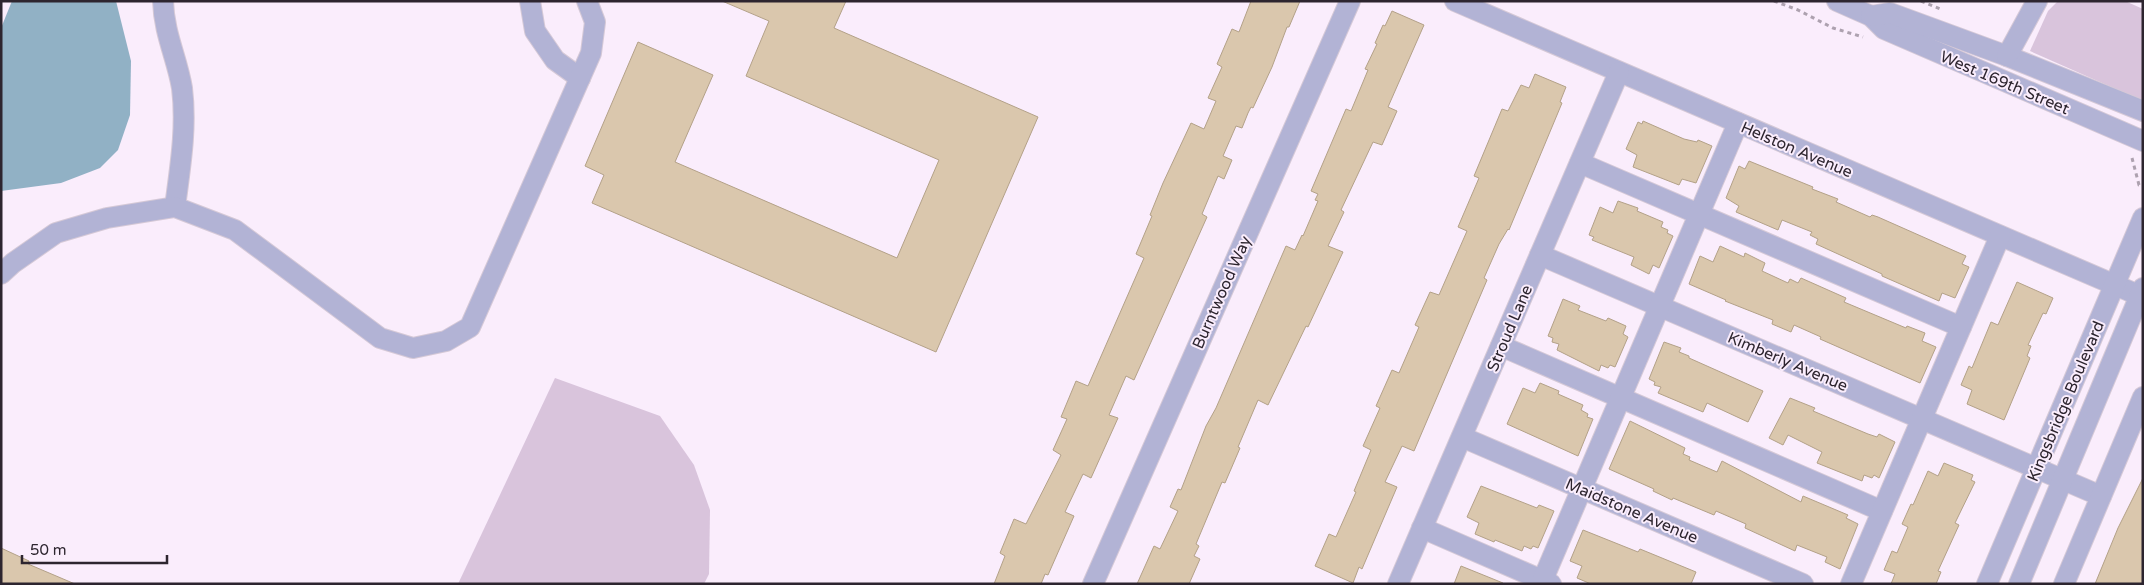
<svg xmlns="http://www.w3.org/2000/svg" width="2144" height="585" font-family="'Varela Round',sans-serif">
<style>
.green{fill:#d9c4dc}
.water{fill:#91b1c5}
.building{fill:#dac7ad;stroke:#b3a188}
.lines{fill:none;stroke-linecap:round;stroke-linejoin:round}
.minor-casing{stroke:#d5c9d7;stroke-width:22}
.path{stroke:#ada1af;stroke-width:3;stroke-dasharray:4 4;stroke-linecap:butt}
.minor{stroke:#b2b3d5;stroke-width:20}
.labels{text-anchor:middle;stroke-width:4;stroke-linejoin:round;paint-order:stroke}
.street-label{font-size:16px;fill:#2d252f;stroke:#faedfc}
</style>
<rect width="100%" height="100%" fill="#faedfc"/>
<!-- green -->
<g class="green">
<path d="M 2058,1 L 2125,1 L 2143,9 L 2143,101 L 2030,51 L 2048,11 Z"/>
<path d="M 555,378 L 660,416 L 694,465 L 710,510 L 709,574 L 704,584 L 458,584 Z"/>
</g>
<!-- water -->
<path class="water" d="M 12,1 L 116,1 L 131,61 L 130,115 L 118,150 L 100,168 L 61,183 L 1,191 L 1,28 Z"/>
<!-- building -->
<g class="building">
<path d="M 722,1 L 846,1 L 834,28 L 1038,117 L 936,352 L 592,203 L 604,175 L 585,166 L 638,42 L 713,75 L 675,162 L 897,258 L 939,160 L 746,76 L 769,21 Z"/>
<path d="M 1251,1 L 1300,1 L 1289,27 L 1287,27 L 1272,67 L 1253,108 L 1251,107 L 1248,113 L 1242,128 L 1236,126 L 1223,156 L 1232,160 L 1224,179 L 1218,176 L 1202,214 L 1207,217 L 1134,380 L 1126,376 L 1109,415 L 1118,418 L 1091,478 L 1083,474 L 1065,512 L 1074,516 L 1048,575 L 1045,574 L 1041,584 L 994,584 L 1005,556 L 1000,553 L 1014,519 L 1026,524 L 1061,455 L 1053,450 L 1067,419 L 1061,417 L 1076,381 L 1088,386 L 1144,258 L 1136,254 L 1152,216 L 1150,215 L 1163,183 L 1191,123 L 1204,129 L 1216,101 L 1208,98 L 1222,67 L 1217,64 L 1232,29 L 1239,32 Z"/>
<path d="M 1392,11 L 1424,25 L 1388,107 L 1397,111 L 1382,145 L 1373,142 L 1341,210 L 1344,212 L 1328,246 L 1343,252 L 1308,327 L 1306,326 L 1268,405 L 1258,400 L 1238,447 L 1240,448 L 1225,483 L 1222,482 L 1196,544 L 1199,546 L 1194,556 L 1200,559 L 1189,584 L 1137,584 L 1154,546 L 1160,549 L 1178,511 L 1170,507 L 1178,489 L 1181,490 L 1206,426 L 1216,408 L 1286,246 L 1295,250 L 1302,235 L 1303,236 L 1318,201 L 1315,200 L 1318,194 L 1311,191 L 1346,109 L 1351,111 L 1368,70 L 1365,69 L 1377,44 L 1375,43 L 1383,25 L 1385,26 Z"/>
<path d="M 1535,74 L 1566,87 L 1560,102 L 1562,103 L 1509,230 L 1508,229 L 1499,244 L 1484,278 L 1487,280 L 1414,451 L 1402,446 L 1385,482 L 1397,487 L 1362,569 L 1359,567 L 1353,583 L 1315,566 L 1329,534 L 1336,537 L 1356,492 L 1354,491 L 1371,450 L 1363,446 L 1380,408 L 1376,406 L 1392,370 L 1399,373 L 1419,327 L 1415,325 L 1430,292 L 1439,295 L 1467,231 L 1458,227 L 1479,178 L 1474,176 L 1502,109 L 1508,111 L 1521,85 L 1529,88 Z"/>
<path d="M 1643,121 L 1684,139 L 1697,142 L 1698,140 L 1712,146 L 1696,183 L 1682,179 L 1679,185 L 1633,167 L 1637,155 L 1626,149 L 1638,122 L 1642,124 Z"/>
<path d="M 1749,161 L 1813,187 L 1812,189 L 1838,199 L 1836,202 L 1870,217 L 1872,215 L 1878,217 L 1966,256 L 1962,264 L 1969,267 L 1955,298 L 1942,293 L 1939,301 L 1882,276 L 1882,274 L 1816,244 L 1818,239 L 1810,235 L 1812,232 L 1782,220 L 1778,230 L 1736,212 L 1739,206 L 1726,198 L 1739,166 L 1745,169 Z"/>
<path d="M 1618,201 L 1638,208 L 1637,211 L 1663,222 L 1661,227 L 1668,230 L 1667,233 L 1673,236 L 1659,268 L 1653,265 L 1649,274 L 1631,265 L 1634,257 L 1592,240 L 1594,237 L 1589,235 L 1600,207 L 1613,213 Z"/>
<path d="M 1720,246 L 1744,257 L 1745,253 L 1765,263 L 1762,271 L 1788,283 L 1790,279 L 1798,283 L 1801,278 L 1846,298 L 1844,302 L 1906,328 L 1907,326 L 1925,333 L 1922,341 L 1936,347 L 1920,383 L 1820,339 L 1821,337 L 1794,325 L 1791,332 L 1772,324 L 1773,320 L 1725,301 L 1726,300 L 1689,284 L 1700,256 L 1713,262 Z"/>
<path d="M 2017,282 L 2053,298 L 2046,314 L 2043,313 L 2028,345 L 2031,346 L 2027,356 L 2030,358 L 2004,420 L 1967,404 L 1972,390 L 1961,385 L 1969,366 L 1972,368 L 1991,322 L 1998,325 Z"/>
<path d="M 1563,299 L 1580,306 L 1578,310 L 1606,321 L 1608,318 L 1626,326 L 1623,334 L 1628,337 L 1615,367 L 1610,365 L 1608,368 L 1601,365 L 1599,371 L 1557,350 L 1559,344 L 1552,342 L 1553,338 L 1548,336 Z"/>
<path d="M 1664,342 L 1681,348 L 1679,352 L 1689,356 L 1689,358 L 1763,391 L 1748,422 L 1707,403 L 1703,412 L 1658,393 L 1661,387 L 1654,385 L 1655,382 L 1649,379 Z"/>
<path d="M 1540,383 L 1559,391 L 1558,394 L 1583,405 L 1581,410 L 1588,414 L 1587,417 L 1593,419 L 1578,456 L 1507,424 L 1523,388 L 1535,393 Z"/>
<path d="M 1790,398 L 1815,408 L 1813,411 L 1868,434 L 1877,437 L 1879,434 L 1895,442 L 1879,478 L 1874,475 L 1872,478 L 1864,475 L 1862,481 L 1817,463 L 1822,452 L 1788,435 L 1783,445 L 1769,438 Z"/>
<path d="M 1630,421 L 1685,448 L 1683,454 L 1690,457 L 1689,460 L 1717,472 L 1722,461 L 1801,502 L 1803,496 L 1848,515 L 1846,518 L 1858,524 L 1840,569 L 1825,562 L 1827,557 L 1797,545 L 1795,551 L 1745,528 L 1746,524 L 1716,511 L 1714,515 L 1673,498 L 1672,500 L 1653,491 L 1654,489 L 1609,469 Z"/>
<path d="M 1944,463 L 1973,475 L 1971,480 L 1975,482 L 1955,523 L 1959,525 L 1938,571 L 1941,572 L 1936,584 L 1891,584 L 1895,574 L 1884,570 L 1892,551 L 1897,553 L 1908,527 L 1902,524 L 1911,504 L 1913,505 L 1928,471 L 1938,476 Z"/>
<path d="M 2143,478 L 2143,584 L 2095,584 L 2118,528 Z"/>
<path d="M 1481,486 L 1537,508 L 1539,505 L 1554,511 L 1538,548 L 1533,546 L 1531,549 L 1524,546 L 1522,551 L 1495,540 L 1494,542 L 1475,534 L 1479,523 L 1467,517 Z"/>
<path d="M 1583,530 L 1638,552 L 1640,549 L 1696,572 L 1691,584 L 1591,584 L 1577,578 L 1582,566 L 1570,561 Z"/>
<path d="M 1,548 L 29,561 L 28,564 L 75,584 L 1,584 Z"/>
<path d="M 1461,566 L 1503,583 L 1503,584 L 1454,584 Z"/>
</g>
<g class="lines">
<defs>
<g id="minor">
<path d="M 163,1 C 164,34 177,58 182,88 C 187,128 180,168 175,207"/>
<path d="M 530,1 L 535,31 L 555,60 L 580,78"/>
<path d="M 1455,1 L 2143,297"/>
<path d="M 1837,1 L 1871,16 L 1884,29 L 2143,141"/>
<path d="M 1871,16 L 1890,13 L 2007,56 L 2143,111"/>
<path d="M 2007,56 L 2037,1"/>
<path d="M 1580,163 L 1961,327"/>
<path d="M 1540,255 L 2101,496"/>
<path d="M 1,274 L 13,263 L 56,233 L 107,218 L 175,207 L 235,230 L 380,338 L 413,348 L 446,341 L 470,327 L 591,53 L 595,22 L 587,1"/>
<path d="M 1501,346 L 1882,511"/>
<path d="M 1462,437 L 1803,584"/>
<path d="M 1422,528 L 1551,584"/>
<path d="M 1093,584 L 1350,1"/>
<path d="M 1398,584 L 1619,72"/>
<path d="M 1541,584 L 1738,123"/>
<path d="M 1851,584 L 2000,236"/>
<path d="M 1987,584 L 2143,218"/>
<path d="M 2019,584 L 2143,288"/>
<path d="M 2064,584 L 2143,397"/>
</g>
</defs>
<!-- minor casing -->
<use href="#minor" class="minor-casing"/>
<!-- path -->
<g class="path">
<path d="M 1774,1 L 1798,10 L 1833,28 L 1863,37"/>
<path d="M 1921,1 L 1943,10"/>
<path d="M 2132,158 L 2139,185 L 2143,186"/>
</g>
<!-- minor -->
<use href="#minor" class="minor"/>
</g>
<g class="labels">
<!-- street labels -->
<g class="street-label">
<text transform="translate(2005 82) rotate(23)" y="6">West 169th Street</text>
<text transform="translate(1797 149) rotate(23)" y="6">Helston Avenue</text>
<text transform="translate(1221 292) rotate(-66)" y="6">Burntwood Way</text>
<text transform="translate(1509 328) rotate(-67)" y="6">Stroud Lane</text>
<text transform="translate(1788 361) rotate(23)" y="6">Kimberly Avenue</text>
<text transform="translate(2065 401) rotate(-67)" y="6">Kingsbridge Boulevard</text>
<text transform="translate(1632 510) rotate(23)" y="6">Maidstone Avenue</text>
</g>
</g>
<!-- border -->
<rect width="2144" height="585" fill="none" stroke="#2d252f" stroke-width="5"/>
<!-- scale -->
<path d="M22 555v8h145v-8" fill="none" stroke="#2d252f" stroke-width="2.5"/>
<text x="30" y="555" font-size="15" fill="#2d252f" stroke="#faedfc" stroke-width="4" paint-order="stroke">50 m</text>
</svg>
